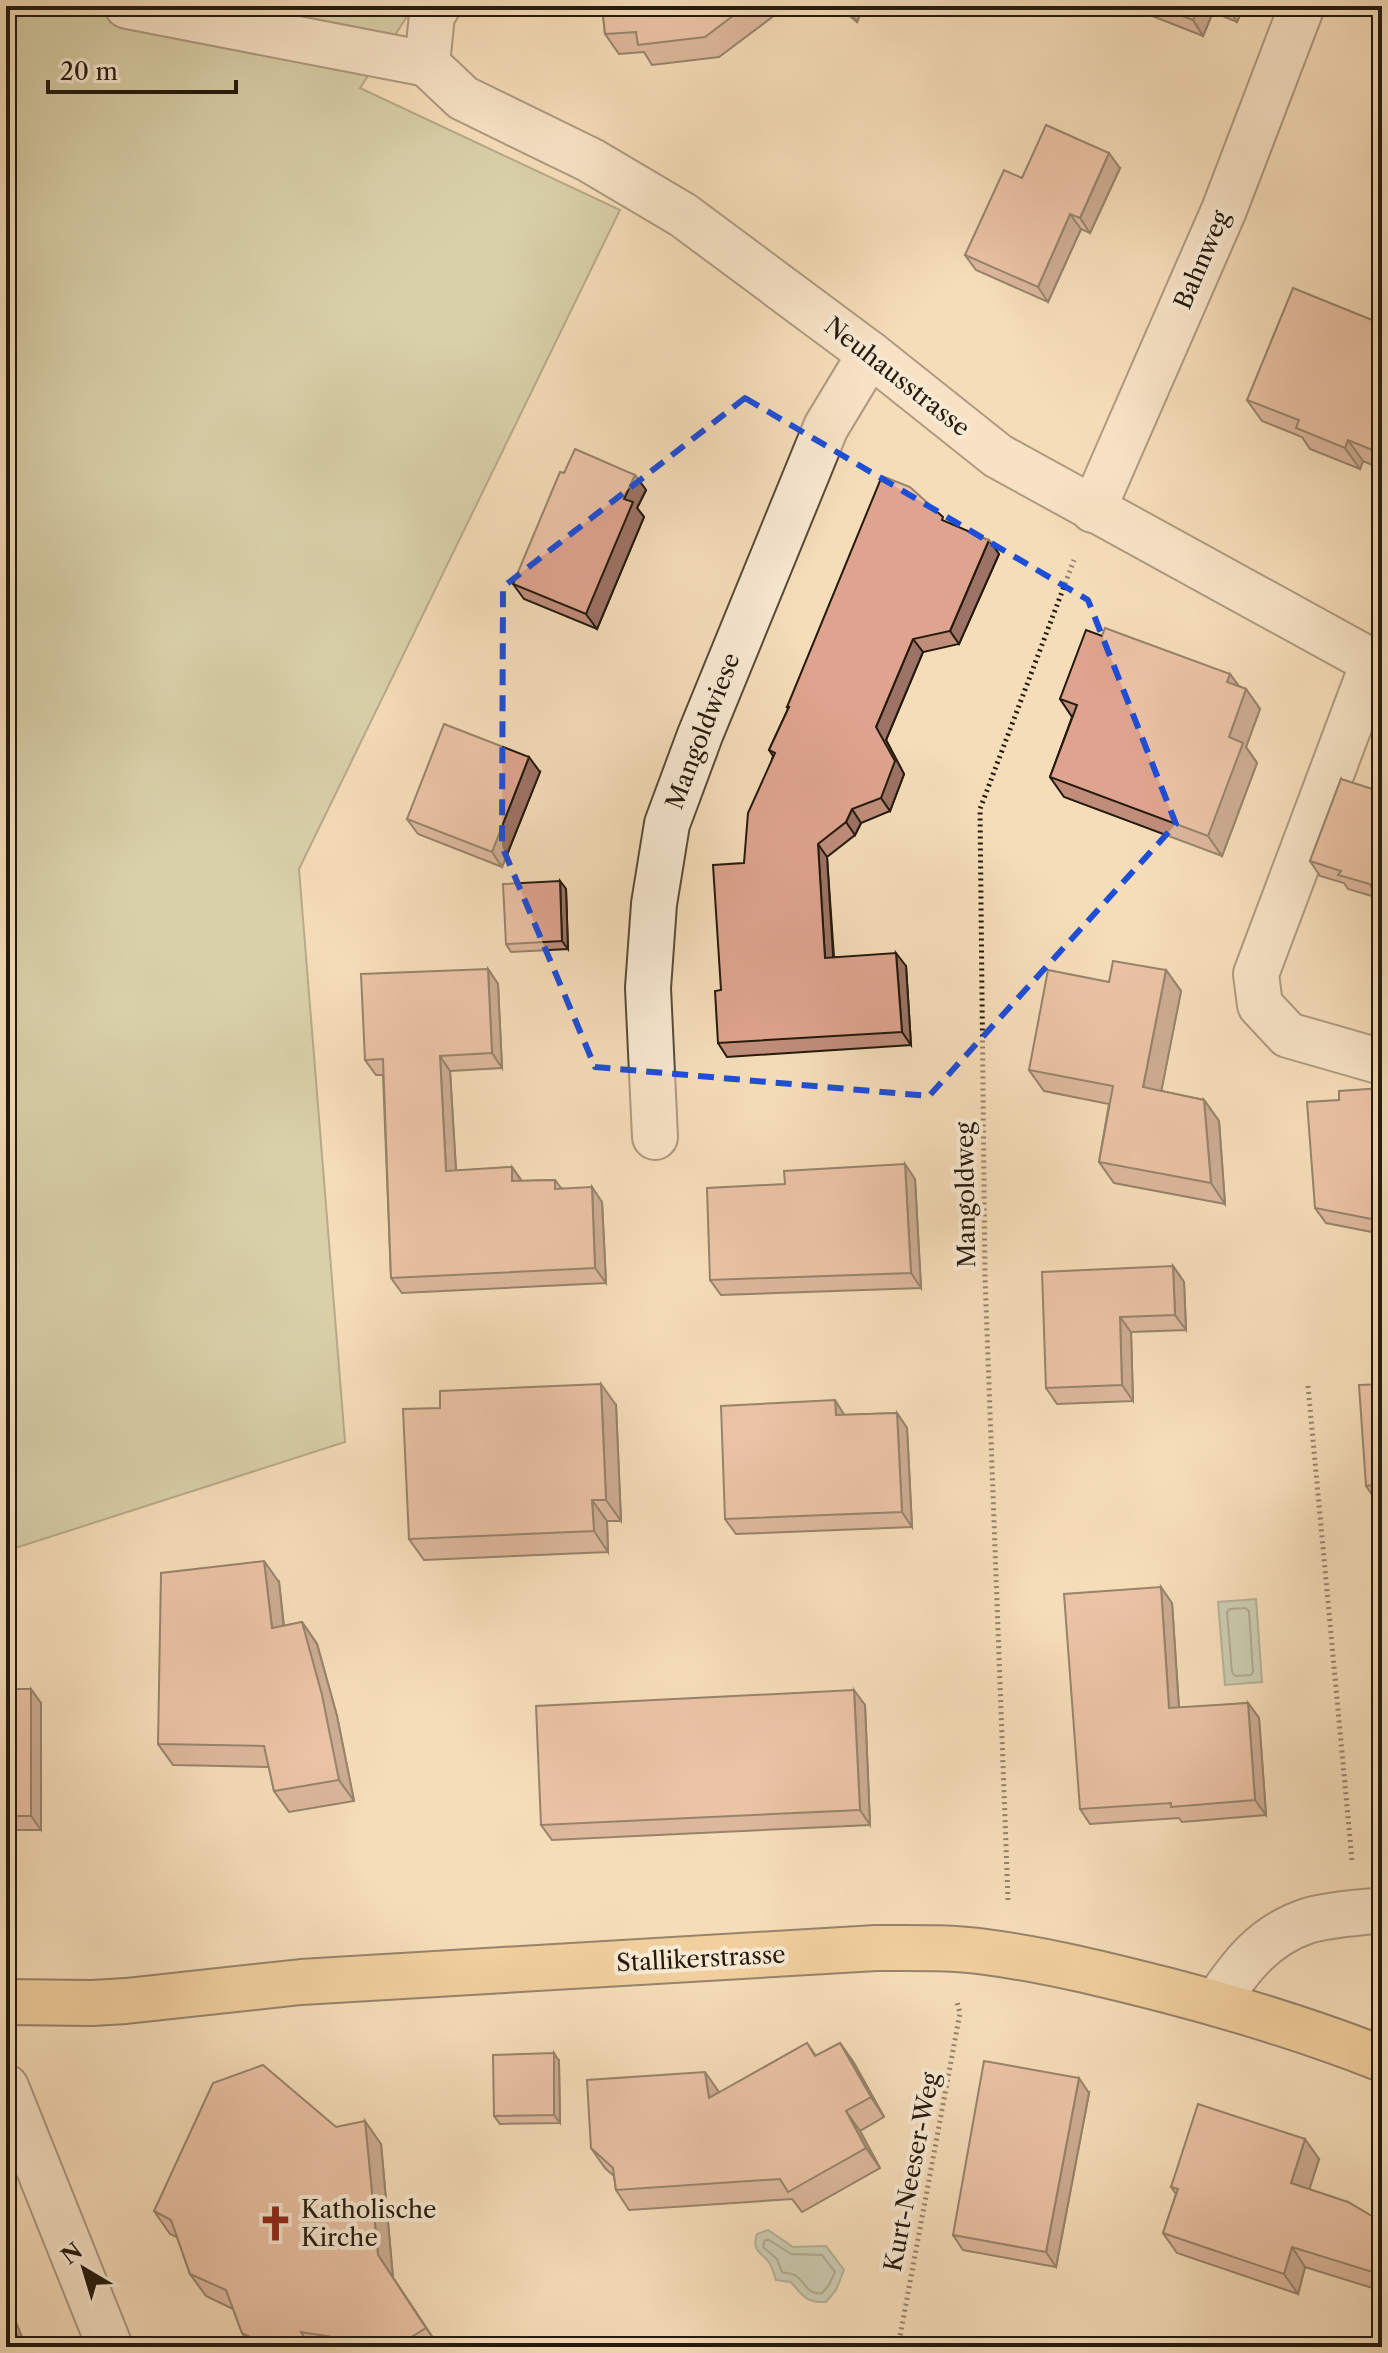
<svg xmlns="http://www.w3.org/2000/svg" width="1388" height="2353" font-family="'Libre Caslon Text',serif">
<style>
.green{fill:#b6c294;stroke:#6d6e50;stroke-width:2}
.water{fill:#9cbcac;stroke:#6c7b6c;stroke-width:2}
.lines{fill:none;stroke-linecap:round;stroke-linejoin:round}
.shore{stroke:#606b5c;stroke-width:2}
.minor-casing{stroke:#584b38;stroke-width:48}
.major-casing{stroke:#241a0d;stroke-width:48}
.path{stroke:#241a0d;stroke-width:5;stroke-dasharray:2 4;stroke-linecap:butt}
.minor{stroke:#f8e9d2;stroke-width:44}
.major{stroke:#eabe7c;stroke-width:44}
.wall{fill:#c08d7b;stroke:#241a0d;stroke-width:2}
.shaded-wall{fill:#9c7364;stroke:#241a0d;stroke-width:2}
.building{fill:#dfa48f;stroke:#241a0d;stroke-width:2}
.marked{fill:none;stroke:#1d4ed8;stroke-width:6;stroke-dasharray:16 10;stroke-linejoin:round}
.labels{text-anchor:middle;stroke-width:8;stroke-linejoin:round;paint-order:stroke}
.street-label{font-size:24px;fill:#241a0d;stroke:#f8e9d2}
.poi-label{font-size:24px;fill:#241a0d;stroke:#f8e9d2;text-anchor:start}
</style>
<rect width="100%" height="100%" fill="#f5ddb9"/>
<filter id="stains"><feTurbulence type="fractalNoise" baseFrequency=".0025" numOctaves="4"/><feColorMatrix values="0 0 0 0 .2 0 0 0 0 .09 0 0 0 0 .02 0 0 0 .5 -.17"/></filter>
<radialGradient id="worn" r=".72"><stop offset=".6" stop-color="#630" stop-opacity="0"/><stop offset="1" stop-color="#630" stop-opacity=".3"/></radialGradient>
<!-- green -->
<path class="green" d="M 6,6 L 414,6 L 360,88 L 620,210 L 299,869 L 345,1442 L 6,1551 Z"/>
<!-- water -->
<g class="water">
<path d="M 1256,1599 L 1262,1682 L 1225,1685 L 1218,1602 Z"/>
<path d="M 768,2230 L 793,2247 L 826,2246 L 844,2270 L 836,2290 L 826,2302 C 806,2303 802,2295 791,2282 L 776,2280 C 774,2274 772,2266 768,2261 C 758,2250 752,2249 757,2234 Z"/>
</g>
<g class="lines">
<!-- shore -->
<g class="shore">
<path d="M 1245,1608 L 1249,1611 L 1253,1672 L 1251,1675 L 1235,1676 L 1232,1672 L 1227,1612 L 1230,1609 Z"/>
<path d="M 765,2240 L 769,2240 L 791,2254 L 822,2255 L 835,2272 L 829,2285 L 822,2293 C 807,2295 806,2283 795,2275 C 793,2274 785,2273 782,2272 L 777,2259 L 763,2247 Z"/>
</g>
<defs>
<g id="minor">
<path d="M 127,6 L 427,64"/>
<path d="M 438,6 L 432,15 L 427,64 L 463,98 L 590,160 L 683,215 L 870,354 L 998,456 L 1382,667"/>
<path d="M 1093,510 L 1224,210 L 1302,6"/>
<path d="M 1373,663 L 1256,974 L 1260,1005 L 1288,1035 L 1382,1062"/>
<path d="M 655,1137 L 648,988 L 654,904 L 667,824 L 700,735 L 826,427 L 870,354"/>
<path d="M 1216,2003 C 1241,1966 1263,1936 1307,1921 C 1329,1914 1359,1913 1382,1910"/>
<path d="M 6,2087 L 110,2347"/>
</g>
<path id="major" d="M 6,2002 L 92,2003 L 126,2001 L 301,1982 L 876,1948 C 913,1948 950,1947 986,1952 C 1047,1960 1107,1975 1166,1990 C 1239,2009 1311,2031 1382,2059"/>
</defs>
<!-- minor casing -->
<use href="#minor" class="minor-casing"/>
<!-- major casing -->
<use href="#major" class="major-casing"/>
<!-- path -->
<g class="path">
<path d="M 1308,1386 L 1352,1860"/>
<path d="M 1008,1900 L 985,1277 L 980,809 L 1074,560"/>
<path d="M 898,2347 L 960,2013 L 957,2002"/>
</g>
<!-- minor -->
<use href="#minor" class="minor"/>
<!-- major -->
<use href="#major" class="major"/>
</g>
<!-- wall -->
<g class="wall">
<path d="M 602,6 L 787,6 L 719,57 L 652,65 L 644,52 L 619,54 L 605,34 Z"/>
<path d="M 837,6 L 864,6 L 857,22 Z"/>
<path d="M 1127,6 L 1244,6 L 1237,22 L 1213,12 L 1203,36 Z"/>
<path d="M 1120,168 L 1090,233 L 1081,229 L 1048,302 L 976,270 L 965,255 L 1022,178 Z"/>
<path d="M 1382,324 L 1382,469 L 1363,461 L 1360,469 L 1310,449 L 1302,437 L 1262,421 L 1247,400 Z"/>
<path d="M 564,473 L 635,475 L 646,490 L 637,508 L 644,517 L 597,629 L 524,599 L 513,584 Z"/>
<path d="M 989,540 L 999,554 L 959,644 L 923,652 L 886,740 L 904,774 L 890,811 L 861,823 L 855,835 L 827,857 L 834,957 L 906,966 L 911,1045 L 727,1057 L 718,1043 L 721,990 L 744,863 L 773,756 L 769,750 L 788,709 L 787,707 Z"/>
<path d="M 1102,636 L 1230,674 L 1239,686 L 1246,689 L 1260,709 L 1246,747 L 1257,763 L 1222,856 L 1064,797 L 1050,777 L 1072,717 L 1060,699 Z"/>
<path d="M 540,772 L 502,867 L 418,834 L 407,819 Z"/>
<path d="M 1341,779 L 1375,897 L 1348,889 L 1344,883 L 1320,876 L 1310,861 Z"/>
<path d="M 560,881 L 566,889 L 568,949 L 511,952 L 506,944 Z"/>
<path d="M 488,969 L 498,984 L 502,1068 L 450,1071 L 456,1171 L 512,1167 L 522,1181 L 555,1180 L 561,1188 L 602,1202 L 606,1283 L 402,1293 L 391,1278 L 383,1075 L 376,1075 L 365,1060 Z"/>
<path d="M 1166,970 L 1181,991 L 1161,1091 L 1204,1100 L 1219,1121 L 1225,1204 L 1114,1183 L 1099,1162 L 1109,1104 L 1044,1091 L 1029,1070 L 1109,982 Z"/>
<path d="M 1382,1088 L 1382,1234 L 1326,1223 L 1315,1208 L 1339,1100 Z"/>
<path d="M 915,1179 L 921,1288 L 721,1295 L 710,1280 L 785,1184 Z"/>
<path d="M 1173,1266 L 1184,1282 L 1186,1330 L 1131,1332 L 1133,1401 L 1057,1404 L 1046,1388 Z"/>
<path d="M 1382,1384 L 1382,1500 L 1376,1500 L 1366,1486 Z"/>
<path d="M 616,1405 L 621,1521 L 607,1521 L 608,1552 L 424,1560 L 409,1539 Z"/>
<path d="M 897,1413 L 907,1428 L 912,1527 L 736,1534 L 725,1519 L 845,1415 Z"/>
<path d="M 279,1582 L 284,1626 L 302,1622 L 317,1644 L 337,1716 L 354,1801 L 289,1812 L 274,1791 L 269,1767 L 173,1765 L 158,1744 Z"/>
<path d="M 1172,1603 L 1179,1708 L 1248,1703 L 1259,1718 L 1266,1815 L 1182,1822 L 1179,1818 L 1090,1824 L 1080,1809 Z"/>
<path d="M 6,1689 L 41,1703 L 41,1830 L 6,1830 Z"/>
<path d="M 865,1705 L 870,1825 L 552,1840 L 541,1825 Z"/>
<path d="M 807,2043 L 816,2056 L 840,2043 L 854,2063 L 884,2117 L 860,2131 L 880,2168 L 802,2212 L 792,2199 L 629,2210 L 616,2190 L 614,2176 L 605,2168 L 591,2148 L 719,2093 Z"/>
<path d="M 559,2061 L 560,2123 L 500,2124 L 494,2116 Z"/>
<path d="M 1089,2093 L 1056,2267 L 963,2250 L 953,2235 Z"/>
<path d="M 336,2127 L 381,2144 L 393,2278 L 439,2347 L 252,2347 L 242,2333 L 233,2309 L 206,2296 L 190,2274 L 177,2237 L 170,2234 L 154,2211 Z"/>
<path d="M 1319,2159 L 1309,2189 L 1382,2222 L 1382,2291 L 1305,2267 L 1298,2294 L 1177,2253 L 1163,2233 L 1176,2194 L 1171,2187 Z"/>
</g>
<!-- shaded-wall -->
<g class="shaded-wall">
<path d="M 846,6 L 864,6 L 857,22 Z"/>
<path d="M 1199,6 L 1208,6 L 1213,12 L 1203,36 L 1193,20 Z"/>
<path d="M 1227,6 L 1244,6 L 1237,22 L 1227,7 Z"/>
<path d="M 1109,153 L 1120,168 L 1090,233 L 1080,218 Z"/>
<path d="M 1070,214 L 1081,229 L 1048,302 L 1038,287 Z"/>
<path d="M 1348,440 L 1363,461 L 1360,469 L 1345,448 Z"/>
<path d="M 635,475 L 646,490 L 637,508 L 644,517 L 597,629 L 586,614 L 624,499 Z"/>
<path d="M 989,540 L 999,554 L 959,644 L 950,631 Z"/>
<path d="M 913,639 L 923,652 L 886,740 L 904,774 L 890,811 L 881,798 L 876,727 Z"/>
<path d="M 1230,674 L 1244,694 L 1227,682 Z"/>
<path d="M 1246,689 L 1260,709 L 1246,747 L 1257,763 L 1222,856 L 1208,836 L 1229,737 Z"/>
<path d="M 529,757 L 540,772 L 502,867 L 492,852 Z"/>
<path d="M 852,809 L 861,823 L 855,835 L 846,822 Z"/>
<path d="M 818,844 L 827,857 L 834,971 L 825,958 Z"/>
<path d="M 560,881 L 566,889 L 568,949 L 562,941 Z"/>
<path d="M 896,953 L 906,966 L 911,1045 L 902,1032 Z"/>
<path d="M 488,969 L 498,984 L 502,1068 L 492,1053 Z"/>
<path d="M 1166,970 L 1181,991 L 1158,1108 L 1143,1087 Z"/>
<path d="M 440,1056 L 450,1071 L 457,1186 L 446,1171 Z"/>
<path d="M 1204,1100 L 1219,1121 L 1225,1204 L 1211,1183 Z"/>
<path d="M 905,1164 L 915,1179 L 921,1288 L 911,1273 Z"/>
<path d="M 512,1167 L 522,1182 L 512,1181 Z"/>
<path d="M 592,1187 L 602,1202 L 606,1283 L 595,1268 Z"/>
<path d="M 1173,1266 L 1184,1282 L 1186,1330 L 1175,1315 Z"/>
<path d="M 1120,1317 L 1131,1332 L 1133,1401 L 1122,1385 Z"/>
<path d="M 601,1384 L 616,1405 L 621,1521 L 606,1500 Z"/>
<path d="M 835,1400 L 845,1416 L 836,1415 Z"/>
<path d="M 897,1413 L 907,1428 L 912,1527 L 902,1512 Z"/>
<path d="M 592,1500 L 607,1521 L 608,1552 L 594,1531 Z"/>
<path d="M 264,1561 L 279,1582 L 286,1649 L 272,1628 Z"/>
<path d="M 1161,1587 L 1172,1603 L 1180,1724 L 1169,1708 Z"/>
<path d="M 302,1622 L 317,1644 L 337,1716 L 354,1801 L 339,1780 Z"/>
<path d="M 31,1689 L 41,1703 L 41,1830 L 31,1816 Z"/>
<path d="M 854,1690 L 865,1705 L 870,1825 L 860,1810 Z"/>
<path d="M 1248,1703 L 1259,1718 L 1266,1815 L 1255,1800 Z"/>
<path d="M 840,2043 L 854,2063 L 884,2117 L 871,2097 Z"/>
<path d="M 554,2053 L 559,2061 L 560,2123 L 554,2115 Z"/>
<path d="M 705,2072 L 719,2092 L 709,2098 Z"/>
<path d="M 1079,2078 L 1089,2093 L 1056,2267 L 1046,2252 Z"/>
<path d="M 846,2111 L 860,2131 L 880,2168 L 866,2148 Z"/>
<path d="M 365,2121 L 381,2144 L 393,2278 L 439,2347 L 378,2255 Z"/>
<path d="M 1305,2139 L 1319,2159 L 1305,2203 L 1291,2183 Z"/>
<path d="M 1292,2247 L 1305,2267 L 1298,2294 L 1284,2274 Z"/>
<path d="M 6,2300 L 9,2305 L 26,2347 L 22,2347 L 6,2308 Z"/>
</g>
<!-- building -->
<g class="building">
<path d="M 602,6 L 746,6 L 705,37 L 638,45 L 636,32 L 605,34 Z"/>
<path d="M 1155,6 L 1199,6 L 1193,20 Z"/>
<path d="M 1046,125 L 1109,153 L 1080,218 L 1070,214 L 1038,287 L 965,255 L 1004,170 L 1022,178 Z"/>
<path d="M 1293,288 L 1382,324 L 1382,454 L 1348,440 L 1345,448 L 1296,428 L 1299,420 L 1247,400 Z"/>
<path d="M 575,449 L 635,475 L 624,499 L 633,502 L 586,614 L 513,584 L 560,472 L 564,473 Z"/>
<path d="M 882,476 L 910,487 L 943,517 L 942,520 L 989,540 L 950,631 L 913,639 L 876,727 L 895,761 L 881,798 L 852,809 L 846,822 L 818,844 L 825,958 L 896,953 L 902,1032 L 718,1043 L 715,991 L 721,990 L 713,865 L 744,863 L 748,813 L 775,753 L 769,750 L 789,707 L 787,707 Z"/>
<path d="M 1105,628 L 1230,674 L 1227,682 L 1246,689 L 1229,737 L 1243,743 L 1208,836 L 1050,777 L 1077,705 L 1060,699 L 1086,630 L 1102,636 Z"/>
<path d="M 444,724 L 529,757 L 492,852 L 407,819 Z"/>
<path d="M 1341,779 L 1382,792 L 1382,912 L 1370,884 L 1338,875 L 1341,871 L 1310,861 Z"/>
<path d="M 560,881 L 562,941 L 506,944 L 503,884 Z"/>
<path d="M 1113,961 L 1166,970 L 1143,1087 L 1204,1100 L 1211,1183 L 1099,1162 L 1113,1086 L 1029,1070 L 1048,970 L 1109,982 Z"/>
<path d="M 488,969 L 492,1053 L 440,1056 L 446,1171 L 512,1167 L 512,1181 L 555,1180 L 555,1189 L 592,1187 L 595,1268 L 391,1278 L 383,1059 L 365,1060 L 361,974 Z"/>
<path d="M 1382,1088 L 1382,1221 L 1315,1208 L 1307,1102 L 1339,1100 L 1339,1091 Z"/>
<path d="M 905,1164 L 911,1273 L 710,1280 L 707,1188 L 785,1184 L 784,1171 Z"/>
<path d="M 1173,1266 L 1175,1315 L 1120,1317 L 1122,1385 L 1046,1388 L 1042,1272 Z"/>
<path d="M 601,1384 L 606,1500 L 592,1500 L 594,1531 L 409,1539 L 403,1409 L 440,1408 L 440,1391 Z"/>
<path d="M 1382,1384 L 1382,1484 L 1366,1486 L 1359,1385 Z"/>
<path d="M 835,1400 L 836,1415 L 897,1413 L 902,1512 L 725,1519 L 721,1406 Z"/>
<path d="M 264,1561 L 272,1628 L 302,1622 L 322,1695 L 339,1780 L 274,1791 L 264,1746 L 158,1744 L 161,1573 Z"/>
<path d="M 1161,1587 L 1169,1708 L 1248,1703 L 1255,1800 L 1171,1807 L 1171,1803 L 1080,1809 L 1064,1594 Z"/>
<path d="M 1382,1624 L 1382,1725 L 1381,1725 L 1375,1625 Z"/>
<rect x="6" y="1689" width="25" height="127"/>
<path d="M 854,1690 L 860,1810 L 541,1825 L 536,1706 Z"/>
<path d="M 807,2043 L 815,2056 L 840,2043 L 871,2097 L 846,2111 L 866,2148 L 788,2192 L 780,2179 L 616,2190 L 613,2168 L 591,2148 L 587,2080 L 705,2072 L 709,2098 Z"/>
<path d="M 554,2053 L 554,2115 L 494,2116 L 493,2055 Z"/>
<path d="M 984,2061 L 1079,2078 L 1046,2252 L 953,2235 Z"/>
<path d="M 263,2065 L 336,2127 L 365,2121 L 378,2255 L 426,2328 L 395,2347 L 301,2332 L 310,2347 L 271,2347 L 242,2333 L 226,2290 L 190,2274 L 171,2220 L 154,2211 L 213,2083 Z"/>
<path d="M 1198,2104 L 1305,2139 L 1291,2183 L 1348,2202 L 1382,2222 L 1382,2275 L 1292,2247 L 1284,2274 L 1163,2233 L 1178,2189 L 1171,2187 Z"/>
<path d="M 6,2308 L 22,2347 L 6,2347 Z"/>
<path d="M 652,2339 L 712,2340 L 712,2347 L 652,2347 Z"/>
</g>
<!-- marked area -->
<path d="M0 0H1388V2353H0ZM 745,398 L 1088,600 L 1176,824 L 929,1096 L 595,1067 L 502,846 L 503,587 Z" fill="#f5ddb9" fill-opacity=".55" fill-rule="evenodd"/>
<path class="marked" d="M 745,398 L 1088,600 L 1176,824 L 929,1096 L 595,1067 L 502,846 L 503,587 Z"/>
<!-- icons -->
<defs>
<symbol id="church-bare" viewBox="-9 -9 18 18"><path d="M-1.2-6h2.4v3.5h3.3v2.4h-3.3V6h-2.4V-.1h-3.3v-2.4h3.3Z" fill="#8f2418" stroke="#f8e9d2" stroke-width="2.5" paint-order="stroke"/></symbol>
</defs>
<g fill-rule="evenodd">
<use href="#church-bare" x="250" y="2198" width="51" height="51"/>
</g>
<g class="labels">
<!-- street labels -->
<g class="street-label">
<text transform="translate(1202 260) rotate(-67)" y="8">Bahnweg</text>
<text transform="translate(897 377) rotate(38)" y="8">Neuhausstrasse</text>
<text transform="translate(703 731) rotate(-69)" y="8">Mangoldwiese</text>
<text transform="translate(966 1195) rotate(-91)" y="8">Mangoldweg</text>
<text transform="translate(701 1959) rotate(-3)" y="8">Stallikerstrasse</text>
<text transform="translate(912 2172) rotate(-79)" y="8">Kurt-Neeser-Weg</text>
</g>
<!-- poi labels -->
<g class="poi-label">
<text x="301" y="2218">Katholische<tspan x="301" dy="28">Kirche</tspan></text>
</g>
</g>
<!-- margin -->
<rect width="1388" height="2353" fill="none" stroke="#f5ddb9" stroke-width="32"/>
<rect x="8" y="8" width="1372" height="2337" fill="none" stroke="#241a0d" stroke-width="4"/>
<rect x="16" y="16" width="1356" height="2321" fill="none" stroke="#241a0d" stroke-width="2"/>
<!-- north arrow -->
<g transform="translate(84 2269) rotate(322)" stroke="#f8e9d2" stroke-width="6" paint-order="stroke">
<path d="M0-6L14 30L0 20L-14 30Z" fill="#241a0d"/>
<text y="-12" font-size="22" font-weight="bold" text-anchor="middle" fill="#241a0d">N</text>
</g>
<!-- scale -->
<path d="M48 80v12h188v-12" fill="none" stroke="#241a0d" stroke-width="4"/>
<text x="60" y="80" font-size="24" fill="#241a0d" stroke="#f8e9d2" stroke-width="6" paint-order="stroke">20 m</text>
<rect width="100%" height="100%" filter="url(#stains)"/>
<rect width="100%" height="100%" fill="url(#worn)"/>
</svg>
